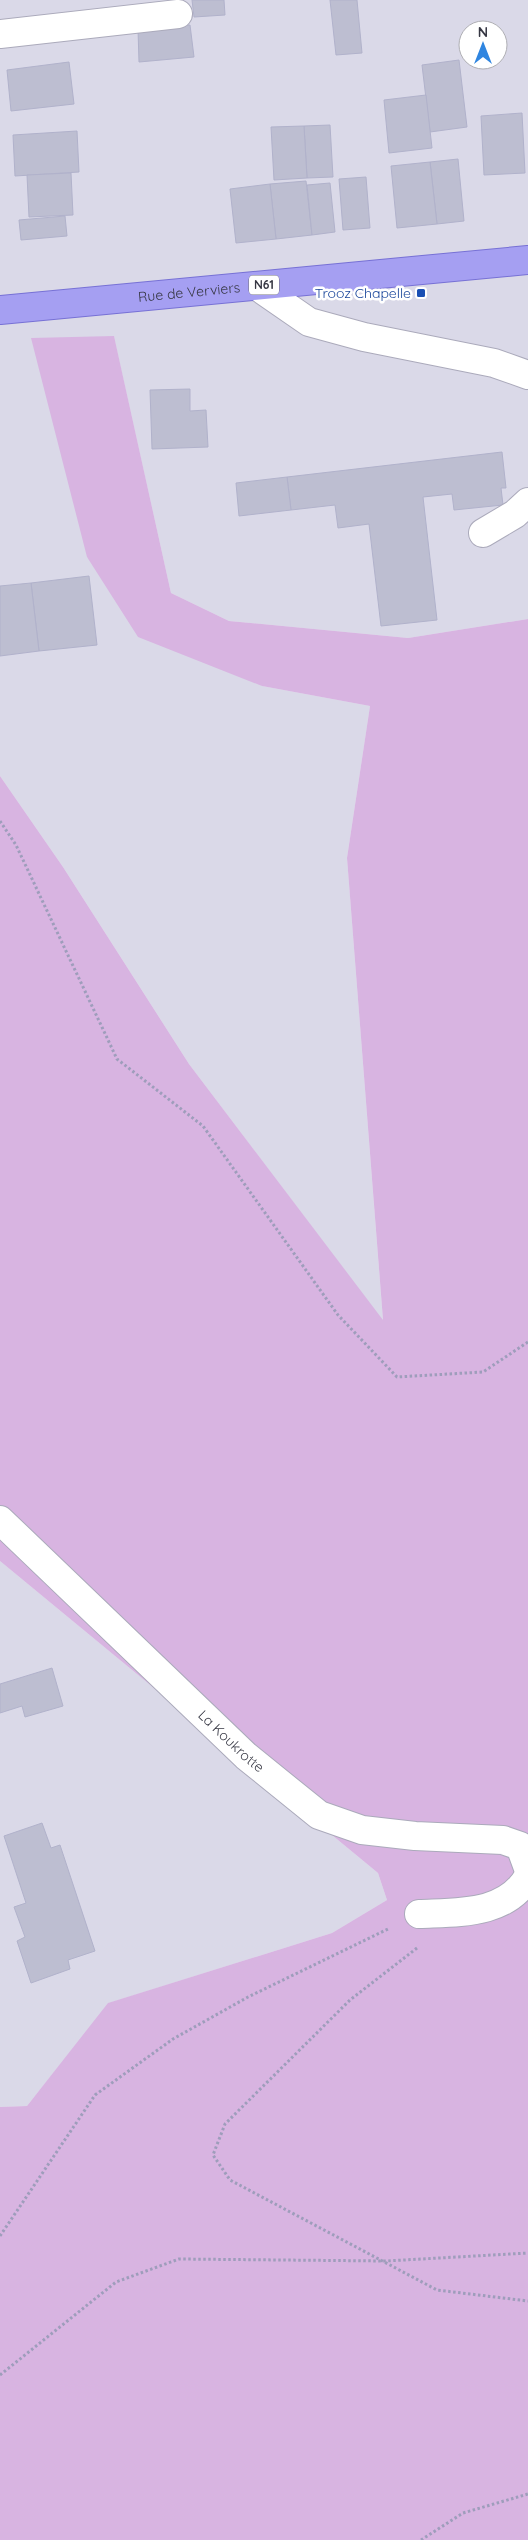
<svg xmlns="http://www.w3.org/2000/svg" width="528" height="2540" font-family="Quicksand,sans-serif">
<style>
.residential{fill:#dad9e8;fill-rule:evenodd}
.green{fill:#d8b4e1}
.building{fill:#bdbed1;stroke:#b1b2cb}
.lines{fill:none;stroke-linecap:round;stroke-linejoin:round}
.minor-casing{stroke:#abaabb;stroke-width:30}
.major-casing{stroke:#7771d5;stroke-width:30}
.path{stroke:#9e9dbb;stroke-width:3;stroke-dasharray:2.5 2.5;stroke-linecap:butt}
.minor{stroke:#fff;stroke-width:28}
.major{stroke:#a59ff2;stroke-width:28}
.transit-dot{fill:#1a4fb4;stroke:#fff;stroke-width:2}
.labels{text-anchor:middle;stroke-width:5;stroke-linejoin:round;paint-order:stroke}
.shield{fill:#fff;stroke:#72737b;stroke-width:1}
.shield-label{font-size:12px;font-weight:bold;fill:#363743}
.street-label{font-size:14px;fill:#363743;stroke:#fff}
.transit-label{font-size:14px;fill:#164399;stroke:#fff;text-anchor:end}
</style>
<rect width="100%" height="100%" fill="#e7e7f1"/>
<!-- residential -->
<g class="residential">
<path d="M 0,0 L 528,0 L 528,619 L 408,638 L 229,621 L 171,593 L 114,337 L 87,557 L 262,686 L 370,706 L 347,858 L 383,1321 L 189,1064 L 63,867 L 0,776 ZM 468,30 L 498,30 L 498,60 L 468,60 Z"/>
<path d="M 0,1561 L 378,1873 L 387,1900 L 332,1933 L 109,2003 L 27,2106 L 0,2107 Z"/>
</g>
<!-- green -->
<path class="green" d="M 114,336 L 171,593 L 229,621 L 408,638 L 528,619 L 528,2540 L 0,2540 L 0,2107 L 27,2106 L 108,2003 L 332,1933 L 387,1900 L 378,1873 L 0,1561 L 0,776 L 63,867 L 189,1064 L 383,1320 L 347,858 L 370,706 L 262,686 L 138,637 L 87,557 L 31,338 Z"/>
<!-- building -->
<g class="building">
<path d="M 192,0 L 224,0 L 225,15 L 194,17 Z"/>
<path d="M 330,0 L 357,0 L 362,53 L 336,55 Z"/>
<path d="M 190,25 L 194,57 L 139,62 L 138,29 Z"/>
<path d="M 459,60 L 467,127 L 430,132 L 422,65 Z"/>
<path d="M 69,62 L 74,104 L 11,111 L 7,70 Z"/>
<path d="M 426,95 L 432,148 L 389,153 L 384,100 Z"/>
<path d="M 522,113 L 525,173 L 484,175 L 481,116 Z"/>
<path d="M 330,125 L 333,177 L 307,178 L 304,126 Z"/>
<path d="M 304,126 L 307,178 L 274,180 L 271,127 Z"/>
<path d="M 77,131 L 79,172 L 15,176 L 13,135 Z"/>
<path d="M 458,159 L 464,221 L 437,224 L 430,162 Z"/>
<path d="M 430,162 L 437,224 L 397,228 L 391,166 Z"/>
<path d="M 71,173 L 73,215 L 29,217 L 27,175 Z"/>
<path d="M 366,177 L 370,228 L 343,230 L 339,179 Z"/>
<path d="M 306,181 L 312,235 L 276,239 L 270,184 Z"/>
<path d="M 330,183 L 335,232 L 312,235 L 307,185 Z"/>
<path d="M 270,184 L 276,239 L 236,243 L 230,189 Z"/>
<path d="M 65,216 L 67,236 L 21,240 L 19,220 Z"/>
<path d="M 190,389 L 190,411 L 206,410 L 208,447 L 152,449 L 150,390 Z"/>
<path d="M 502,452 L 506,488 L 501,488 L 503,505 L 454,510 L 452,494 L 423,497 L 437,620 L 381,626 L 369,524 L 338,528 L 335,505 L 291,510 L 287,477 Z"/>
<path d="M 287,477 L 291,510 L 239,516 L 236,483 Z"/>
<path d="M 89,576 L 97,645 L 39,651 L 31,583 Z"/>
<path d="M 31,583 L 39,651 L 0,656 L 0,586 Z"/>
<path d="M 52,1668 L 63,1706 L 25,1717 L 22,1706 L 0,1713 L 0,1684 Z"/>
<path d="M 42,1823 L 51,1848 L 60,1845 L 95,1951 L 68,1960 L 70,1969 L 31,1983 L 17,1941 L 25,1937 L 14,1907 L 26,1903 L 4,1836 Z"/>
</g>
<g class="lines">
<defs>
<g id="minor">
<path d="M 0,34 L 178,14"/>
<path d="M 257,286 L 309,322 L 364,337 L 494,363 L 528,375"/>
<path d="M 483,533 L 515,514 L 528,502"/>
<path id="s1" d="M 0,1520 L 246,1756 L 319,1815 L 362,1830 L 415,1836 L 503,1840 L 520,1846 L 528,1868"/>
<path d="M 419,1914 C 459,1912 506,1915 528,1877"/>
</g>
<g id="major">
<path id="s2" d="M 0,310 L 528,260"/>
</g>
</defs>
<!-- minor casing -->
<use href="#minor" class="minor-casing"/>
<!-- major casing -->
<use href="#major" class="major-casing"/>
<!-- path -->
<g class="path">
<path d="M 0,821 L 16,845 L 117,1059 L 203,1126 L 338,1315 L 397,1377 L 483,1372 L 528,1342"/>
<path d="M 417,1948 L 350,2000 L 225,2124 L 213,2155 L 230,2180 L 437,2290 L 528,2301"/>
<path d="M 0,2236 L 95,2095 L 173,2039 L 248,1997 L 390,1928"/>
<path d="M 0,2375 L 116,2282 L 179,2259 L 386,2261 L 528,2253"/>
<path d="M 421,2540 L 463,2513 L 528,2494"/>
</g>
<!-- minor -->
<use href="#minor" class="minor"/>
<!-- major -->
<use href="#major" class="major"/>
</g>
<!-- markers -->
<rect class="transit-dot" x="416" y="288" width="10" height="10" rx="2.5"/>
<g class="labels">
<!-- shield labels -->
<rect class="shield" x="249" y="275.5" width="30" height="19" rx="4"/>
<g class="shield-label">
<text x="264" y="289">N61</text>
</g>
<!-- street labels -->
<g class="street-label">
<text dy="5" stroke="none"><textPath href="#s2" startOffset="190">Rue de Verviers</textPath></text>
<text dy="5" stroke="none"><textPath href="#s1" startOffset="320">La Koukrotte</textPath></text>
</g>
<!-- transit labels -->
<g class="transit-label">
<text x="411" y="298">Trooz Chapelle</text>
</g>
</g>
<!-- north arrow -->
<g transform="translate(483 45)"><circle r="24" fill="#ffffff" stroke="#afafb4"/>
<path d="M0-4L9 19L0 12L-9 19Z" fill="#2f85e0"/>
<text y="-8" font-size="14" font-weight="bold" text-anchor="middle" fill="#363743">N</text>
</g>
</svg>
